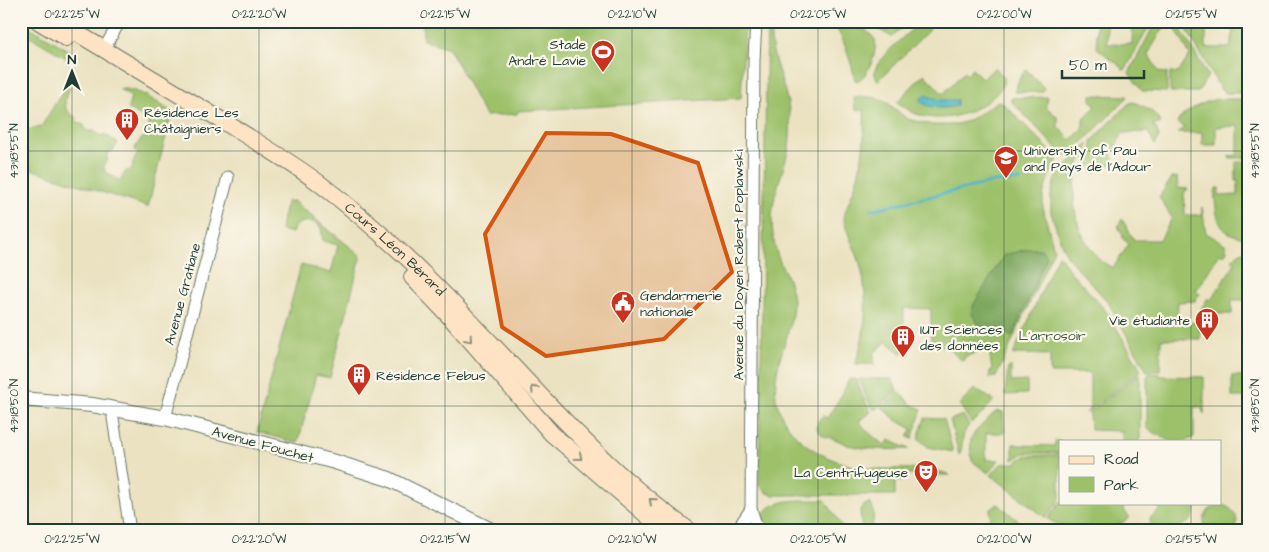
<svg xmlns="http://www.w3.org/2000/svg" width="1269" height="552" font-family="'Architects Daughter',sans-serif">
<style>
.green{fill:#9dc16b;stroke:#5e7f50}
.forest{fill:#7ea75f;stroke:#4e724a}
.water{fill:#43b1bf;stroke:#31777a}
.lines{fill:none;stroke-linecap:round;stroke-linejoin:round}
.stream{stroke:#43b1bf;stroke-width:3}
.minor-casing{stroke:#667765;stroke-width:13}
.tertiary-casing{stroke:#667765;stroke-width:16}
.secondary-casing{stroke:#667765;stroke-width:18}
.minor{stroke:#fff;stroke-width:11}
.tertiary{stroke:#fff;stroke-width:14}
.secondary{stroke:#fee4c5;stroke-width:16}
.oneway{stroke:#8e907c}
.marked{fill:#d45610;fill-opacity:0.2;stroke:#d45610;stroke-width:4;stroke-linejoin:round}
.ticks{fill:none;stroke:#1f3d34;stroke-width:1;stroke-opacity:0.45}
.labels{text-anchor:middle;stroke-width:4.5;stroke-linejoin:round;paint-order:stroke}
.poi-label{font-size:14px;fill:#1f3d34;stroke:#fbf7ec;text-anchor:start}
.street-label{font-size:14px;fill:#1f3d34;stroke:#fbf7ec}
.park-label{font-size:14px;fill:#3e5e42;stroke:#fbf7ec}
.neatline{fill:none;stroke:#1f3d34;stroke-width:2}
.ticks-label{font-size:12px;text-anchor:middle;fill:#1f3d34}
</style>
<rect width="100%" height="100%" fill="#fbf7ec"/>
<filter id="ink" filterUnits="userSpaceOnUse"><feTurbulence type="fractalNoise" baseFrequency=".02" numOctaves="2"/><feDisplacementMap in="SourceGraphic" scale="10" xChannelSelector="R" yChannelSelector="G"/><feConvolveMatrix kernelMatrix="1 2 1 2 8 2 1 2 1" color-interpolation-filters="sRGB"/></filter>
<filter id="wash" filterUnits="userSpaceOnUse"><feTurbulence type="fractalNoise" baseFrequency=".0096" numOctaves="4" result="noise"/><feDisplacementMap in="SourceGraphic" scale="20" xChannelSelector="R" yChannelSelector="G"/><feGaussianBlur stdDeviation="1.12" result="paint"/><feColorMatrix in="noise" values="0 0 0 0 0 0 0 0 0 0 0 0 0 0 0 0 0 1.4 0 .05"/><feComposite in="paint" operator="in"/></filter>
<g filter="url(#wash)">
<rect width="100%" height="100%" fill="#ebe2c1"/>
<!-- green -->
<g class="green">
<path d="M 423,21 L 745,21 L 741,98 L 518,111 L 517,114 L 485,116 L 449,48 L 423,40 Z"/>
<path d="M 772,21 C 766,52 785,80 789,110 C 791,125 791,144 786,159 C 781,178 773,196 772,217 C 772,233 774,247 780,262 C 786,274 792,287 793,301 C 793,335 772,362 776,397 C 778,415 791,433 805,444 C 825,459 851,468 875,469 C 901,470 926,465 950,475 L 902,475 L 902,481 L 895,481 L 895,495 L 772,495 L 764,491 L 759,484 L 767,22 Z"/>
<path d="M 834,21 L 857,22 L 875,39 C 877,53 870,73 858,81 L 855,80 C 851,61 844,39 833,22 Z"/>
<path d="M 864,21 L 910,21 L 892,37 Z"/>
<path d="M 921,21 L 930,21 L 928,31 L 878,81 C 876,77 874,74 875,70 C 879,56 910,32 921,21 Z"/>
<path d="M 1096,21 L 1107,21 L 1107,44 L 1132,44 L 1133,23 L 1151,23 L 1125,70 L 1097,48 Z"/>
<path d="M 1238,21 L 1248,21 L 1248,93 L 1226,93 L 1221,90 L 1185,27 L 1182,26 L 1181,29 L 1208,76 L 1198,92 L 1170,92 L 1170,73 L 1178,73 L 1190,55 L 1175,28 L 1175,24 L 1206,25 L 1206,48 L 1230,48 L 1233,29 Z"/>
<path d="M 21,22 L 78,56 L 66,58 L 21,31 Z"/>
<path d="M 1155,23 L 1164,23 L 1164,27 L 1148,54 L 1159,72 L 1167,73 L 1167,92 L 1142,91 L 1129,73 Z"/>
<path d="M 995,67 L 1005,79 C 1001,90 995,96 985,103 C 964,117 938,123 914,113 C 908,110 902,105 897,102 L 924,74 L 943,94 L 964,72 L 967,75 L 972,69 L 983,79 Z"/>
<path d="M 1026,69 L 1045,89 L 1042,92 L 1014,92 L 1020,78 Z"/>
<path d="M 66,86 L 70,88 C 62,102 63,110 77,118 L 76,121 L 85,126 L 84,128 L 90,132 L 92,130 L 102,136 L 104,134 L 118,143 L 112,152 L 110,150 L 106,157 L 108,159 L 103,168 L 105,169 L 104,171 L 120,181 L 126,171 L 130,171 L 134,165 L 132,164 L 138,153 L 134,150 L 140,140 L 149,134 L 148,119 L 128,109 L 131,96 L 119,89 C 138,87 157,103 172,112 L 148,207 L 21,166 L 21,127 L 27,130 L 41,127 Z"/>
<path d="M 1091,95 L 1127,96 L 1128,97 L 1072,153 L 1065,155 L 1059,151 L 1010,100 L 1012,98 L 1047,97 L 1048,98 L 1046,101 L 1048,102 L 1045,105 L 1058,118 L 1058,127 L 1071,140 L 1083,128 L 1083,119 L 1096,106 L 1091,100 Z"/>
<path d="M 854,97 L 872,97 L 884,100 L 907,119 L 933,125 L 953,125 L 968,121 L 998,101 L 1005,105 L 1057,158 L 1056,165 L 1048,178 L 1043,196 L 1043,209 L 1054,249 L 996,377 L 989,378 L 990,371 L 992,371 L 989,348 L 964,357 L 964,360 L 961,360 L 947,347 L 931,343 L 931,309 L 904,308 L 903,353 L 900,353 L 887,341 L 874,353 L 874,364 L 855,364 C 867,331 869,295 859,260 C 854,246 847,234 844,220 C 845,206 854,193 857,179 C 864,156 865,133 864,110 L 855,110 Z"/>
<path d="M 1219,99 L 1248,99 L 1248,158 L 1229,158 L 1229,156 L 1238,155 L 1238,126 L 1216,127 L 1216,145 L 1202,145 L 1202,133 L 1178,133 L 1185,127 L 1177,123 C 1183,111 1205,101 1219,99 Z"/>
<path d="M 1133,102 C 1144,106 1156,112 1161,123 L 1152,126 L 1156,128 L 1159,137 L 1155,145 L 1148,132 L 1123,133 L 1111,154 L 1114,162 L 1094,173 L 1087,162 L 1092,150 L 1092,141 L 1128,104 Z"/>
<path d="M 1088,143 L 1087,153 L 1085,159 L 1082,156 C 1069,190 1071,226 1095,254 C 1100,260 1106,265 1113,268 L 1129,244 L 1122,238 L 1123,236 L 1118,226 L 1122,219 L 1134,240 L 1160,240 L 1172,218 L 1159,197 L 1172,178 L 1177,177 L 1178,188 L 1188,189 L 1184,193 L 1185,215 L 1202,215 L 1202,207 L 1206,233 L 1225,244 L 1227,251 L 1224,255 L 1220,253 L 1196,291 L 1200,294 L 1195,301 L 1178,302 L 1177,322 L 1200,323 L 1200,339 L 1161,339 L 1160,371 L 1147,371 L 1108,302 L 1069,259 L 1062,245 L 1051,213 L 1051,195 L 1055,179 Z"/>
<path d="M 1236,162 L 1248,162 L 1248,239 C 1227,234 1219,231 1216,208 C 1215,201 1214,195 1216,188 L 1219,188 L 1219,196 L 1238,195 L 1238,181 L 1236,181 Z"/>
<path d="M 292,200 L 361,256 L 330,378 L 316,375 L 298,443 L 257,432 L 301,265 L 331,273 L 338,245 L 323,241 L 321,228 L 314,222 C 303,221 296,222 292,233 L 280,230 L 287,201 L 291,202 Z"/>
<path d="M 1248,250 L 1248,300 L 1232,300 L 1232,314 L 1200,314 L 1202,307 L 1208,298 L 1211,300 L 1235,263 L 1232,260 C 1237,254 1240,251 1248,250 Z"/>
<path d="M 1058,255 L 1061,257 L 1069,270 L 1107,312 L 1140,368 L 1140,372 L 1086,413 L 1090,408 L 1090,373 L 1050,373 L 1050,355 L 1017,354 L 1013,355 Z"/>
<path d="M 1011,366 L 1011,382 L 1027,381 L 1027,394 L 1005,395 L 1008,368 Z"/>
<path d="M 1150,373 L 1160,374 L 1160,376 L 1204,377 L 1204,414 L 1201,407 L 1194,407 L 1194,437 C 1175,448 1162,438 1147,428 L 1147,377 Z"/>
<path d="M 1140,374 L 1140,441 L 1122,441 L 1122,431 L 1090,430 L 1089,413 Z"/>
<rect x="1232" y="376" width="16" height="21"/>
<path d="M 849,379 L 858,380 C 859,393 866,401 871,412 L 859,421 L 868,432 L 885,446 L 889,440 L 909,449 C 888,450 869,450 848,445 C 840,442 834,437 825,437 L 818,431 C 816,426 818,419 823,416 L 827,418 L 843,393 Z"/>
<path d="M 860,379 L 892,379 L 898,392 L 874,410 L 865,395 Z"/>
<path d="M 974,389 L 994,400 L 981,415 L 971,423 L 960,405 Z"/>
<path d="M 900,393 L 912,405 L 922,409 L 912,439 L 908,437 L 912,429 L 896,420 L 882,407 Z"/>
<path d="M 998,411 L 1003,412 L 1004,433 L 986,433 L 986,460 L 999,460 L 988,473 L 972,461 C 969,437 969,438 986,421 C 990,417 993,413 998,411 Z"/>
<path d="M 963,415 L 969,425 C 959,437 965,446 959,455 L 950,420 Z"/>
<path d="M 925,418 L 944,419 L 953,452 L 928,447 L 918,438 Z"/>
<path d="M 1055,441 L 1062,441 L 1060,441 L 1060,453 L 1024,453 L 1013,460 L 1013,444 L 1017,444 L 1017,445 L 1055,446 Z"/>
<path d="M 1060,455 L 1060,499 L 1046,518 L 991,475 L 1001,464 L 1015,463 L 1025,456 Z"/>
<path d="M 825,500 L 845,531 L 765,531 L 762,523 L 763,514 C 777,496 805,501 825,500 Z"/>
<path d="M 1060,502 L 1122,503 L 1125,512 L 1130,517 C 1126,521 1116,527 1110,528 C 1095,530 1060,529 1048,519 Z"/>
<path d="M 870,503 C 876,511 873,522 871,531 L 862,531 L 860,511 L 862,506 Z"/>
<path d="M 998,504 L 1021,523 L 991,523 L 990,510 Z"/>
<path d="M 1161,505 L 1197,505 C 1195,510 1194,516 1191,520 C 1185,528 1160,529 1151,530 L 1150,518 L 1159,511 Z"/>
<path d="M 1218,505 C 1232,505 1241,517 1235,531 L 1206,531 C 1201,519 1206,509 1218,505 Z"/>
</g>
<!-- forest -->
<path class="forest" d="M 1028,249 L 1041,249 L 1047,257 L 1012,337 L 997,328 L 984,332 L 971,313 L 974,304 L 1004,255 Z"/>
<!-- water -->
<path class="water" d="M 924,95 L 941,100 L 957,100 L 957,106 C 944,109 929,110 919,100 Z"/>
<g class="lines">
<!-- stream -->
<path class="stream" d="M 870,210 L 994,182 L 1021,180"/>
</g>
</g>
<g filter="url(#ink)">
<g class="lines">
<defs>
<g id="minor">
<path d="M 756,21 L 754,60 L 751,509 L 758,531"/>
<path d="M 104,49 L 120,21"/>
<path d="M 114,409 L 113,418 L 130,531"/>
<path d="M 165,418 L 228,177"/>
<path d="M 736,531 L 751,509"/>
</g>
<path id="tertiary" d="M 21,399 L 92,405 L 165,418 L 335,462 L 389,479 L 493,531"/>
<g id="secondary">
<path d="M 38,21 L 66,38"/>
<path id="s1" d="M 57,21 C 107,51 158,82 208,112 C 245,135 284,157 319,183 C 348,205 377,230 404,255 C 501,345 581,454 690,531"/>
<path d="M 412,277 L 449,316 L 552,434 L 665,531"/>
</g>
</defs>
<!-- minor casing -->
<use href="#minor" class="minor-casing"/>
<!-- tertiary casing -->
<use href="#tertiary" class="tertiary-casing"/>
<!-- secondary casing -->
<use href="#secondary" class="secondary-casing"/>
<!-- minor -->
<use href="#minor" class="minor"/>
<!-- tertiary -->
<use href="#tertiary" class="tertiary"/>
<!-- secondary -->
<use href="#secondary" class="secondary"/>
</g>
<!-- one-way arrows -->
<defs><path id="oneway-chevron" d="M-2-3.5L2.5 0L-2 3.5" fill="none" stroke-width="1.6" stroke-linecap="round" stroke-linejoin="round" transform="scale(1.25)"/></defs>
<g class="oneway">
<use href="#oneway-chevron" transform="translate(469 339) rotate(49)"/>
<use href="#oneway-chevron" transform="translate(534 389) rotate(-133)"/>
<use href="#oneway-chevron" transform="translate(579 457) rotate(41)"/>
<use href="#oneway-chevron" transform="translate(652 501) rotate(-139)"/>
</g>
</g>
<!-- marked area -->
<path class="marked" d="M 546,133 L 611,134 L 698,163 L 732,272 L 664,339 L 546,356 L 502,327 L 485,234 Z"/>
<!-- ticks -->
<path class="ticks" d="M 72,21 L 72,531M 259,21 L 259,531M 445,21 L 445,531M 632,21 L 632,531M 818,21 L 818,531M 1004,21 L 1004,531M 1191,21 L 1191,441M 21,151 L 1248,151M 21,406 L 1248,406M 1191,503 L 1191,531"/>
<!-- icons -->
<defs>
<symbol id="stadium-pin" viewBox="-11 -11 22 30"><path d="M0 17L-7.5 6A9.5 9.5 0 1 1 7.5 6Z" fill="#c8321e" stroke="#fbf7ec"/><path d="M0-5a6.5 5 0 1 0 0 10a6.5 5 0 1 0 0-10ZM-3.5-1.8h7v3.6h-7Z" fill="#fff"/></symbol>
<symbol id="building-pin" viewBox="-11 -11 22 30"><path d="M0 17L-7.5 6A9.5 9.5 0 1 1 7.5 6Z" fill="#c8321e" stroke="#fbf7ec"/><path d="M-4-6H4V6H1V3H-1V6H-4ZM-2.5-4.3h1.7v1.8h-1.7ZM.8-4.3h1.7v1.8H.8ZM-2.5-1h1.7V.8h-1.7ZM.8-1h1.7V.8H.8Z" fill="#fff"/></symbol>
<symbol id="university-pin" viewBox="-11 -11 22 30"><path d="M0 17L-7.5 6A9.5 9.5 0 1 1 7.5 6Z" fill="#c8321e" stroke="#fbf7ec"/><path d="M0-5L7-2L0 1L-7-2ZM-4 1L0 2.5L4 1V4Q0 6-4 4Z" fill="#fff"/></symbol>
<symbol id="civic-pin" viewBox="-11 -11 22 30"><path d="M0 17L-7.5 6A9.5 9.5 0 1 1 7.5 6Z" fill="#c8321e" stroke="#fbf7ec"/><path d="M-.6-6.5H3V-4.5H.6V-3L4-1V1h2V6H-6V1h2V-1L-.6-3ZM-1.2 2.5V6h2.4V2.5Z" fill="#fff"/></symbol>
<symbol id="theatre-pin" viewBox="-11 -11 22 30"><path d="M0 17L-7.5 6A9.5 9.5 0 1 1 7.5 6Z" fill="#c8321e" stroke="#fbf7ec"/><path d="M-5-5.5Q0-4 5-5.5V0Q5 5 0 6Q-5 5-5 0ZM-3.3-2.5H-1v1.5H-3.3ZM1-2.5H3.3v1.5H1ZM-2.8 1Q0 5.5 2.8 1Z" fill="#fff"/></symbol>
</defs>
<g fill-rule="evenodd">
<use href="#stadium-pin" x="589" y="38" width="28" height="38"/>
<use href="#building-pin" x="113" y="106" width="28" height="38"/>
<use href="#university-pin" x="992" y="144" width="28" height="38"/>
<use href="#civic-pin" x="609" y="289" width="28" height="38"/>
<use href="#building-pin" x="1193" y="306" width="28" height="38"/>
<use href="#building-pin" x="889" y="323" width="28" height="38"/>
<use href="#building-pin" x="345" y="361" width="28" height="38"/>
<use href="#theatre-pin" x="912" y="458" width="28" height="38"/>
</g>
<g class="labels">
<!-- poi labels -->
<g class="poi-label">
<text x="586" y="49" text-anchor="end">Stade<tspan x="586" dy="16">André Lavie</tspan></text>
<text x="144" y="117">Résidence Les<tspan x="144" dy="16">Châtaigniers</tspan></text>
<text x="1024" y="155">University of Pau<tspan x="1024" dy="16">and Pays de l'Adour</tspan></text>
<text x="640" y="300">Gendarmerie<tspan x="640" dy="16">nationale</tspan></text>
<text x="1190" y="325" text-anchor="end">Vie étudiante</text>
<text x="920" y="334">IUT Sciences<tspan x="920" dy="16">des données</tspan></text>
<text x="376" y="380">Résidence Febus</text>
<text x="908" y="477" text-anchor="end">La Centrifugeuse</text>
</g>
<!-- street labels -->
<g class="street-label">
<text dy="5" stroke="none"><textPath href="#s1" startOffset="409">Cours Léon Bérard</textPath></text>
<text transform="translate(738 265) rotate(-90)" y="5">Avenue du Doyen Robert Poplawski</text>
<text transform="translate(182 294) rotate(-75)" y="5">Avenue Gratiane</text>
<text transform="translate(263 444) rotate(15)" y="5">Avenue Fouchet</text>
</g>
<!-- park labels -->
<g class="park-label">
<text x="1052" y="340">L'arrosoir</text>
</g>
</g>
<!-- margin -->
<rect width="1269" height="552" fill="none" stroke="#fbf7ec" stroke-width="55"/>
<!-- legend -->
<rect x="1059" y="440" width="162" height="65" fill="#fbf7ec" stroke="#a3ada2"/>
<rect x="1069" y="456" width="25" height="8" fill="#fee4c5" stroke="#a3ada2"/>
<text x="1104" y="464" font-size="15" fill="#1f3d34">Road</text>
<rect x="1069" y="477" width="25" height="15" fill="#9dc16b" stroke="#a3ada2"/>
<text x="1104" y="490" font-size="15" fill="#1f3d34">Park</text>
<!-- north arrow -->
<g transform="translate(72 72)" stroke="#fbf7ec" stroke-width="4" paint-order="stroke">
<path d="M0-4L9 19L0 12L-9 19Z" fill="#1f3d34"/>
<text y="-8" font-size="14" font-weight="bold" text-anchor="middle" fill="#1f3d34">N</text>
</g>
<!-- scale -->
<path d="M1062 70v8h82v-8" fill="none" stroke="#1f3d34" stroke-width="2.5"/>
<text x="1069" y="70" font-size="15" fill="#1f3d34" stroke="#fbf7ec" stroke-width="4" paint-order="stroke">50 m</text>
<rect x="28" y="28" width="1214" height="496" class="neatline"/>
<g class="ticks-label">
<text x="72" y="18">0°22'25"W</text>
<text x="259" y="18">0°22'20"W</text>
<text x="445" y="18">0°22'15"W</text>
<text x="632" y="18">0°22'10"W</text>
<text x="818" y="18">0°22'05"W</text>
<text x="1004" y="18">0°22'00"W</text>
<text x="1191" y="18">0°21'55"W</text>
<text transform="translate(14 151) rotate(-90)" y="4">43°18'55"N</text>
<text transform="translate(1255 151) rotate(-90)" y="4">43°18'55"N</text>
<text transform="translate(14 406) rotate(-90)" y="4">43°18'50"N</text>
<text transform="translate(1255 406) rotate(-90)" y="4">43°18'50"N</text>
<text x="72" y="543">0°22'25"W</text>
<text x="259" y="543">0°22'20"W</text>
<text x="445" y="543">0°22'15"W</text>
<text x="632" y="543">0°22'10"W</text>
<text x="818" y="543">0°22'05"W</text>
<text x="1004" y="543">0°22'00"W</text>
<text x="1191" y="543">0°21'55"W</text>
</g>
</svg>
